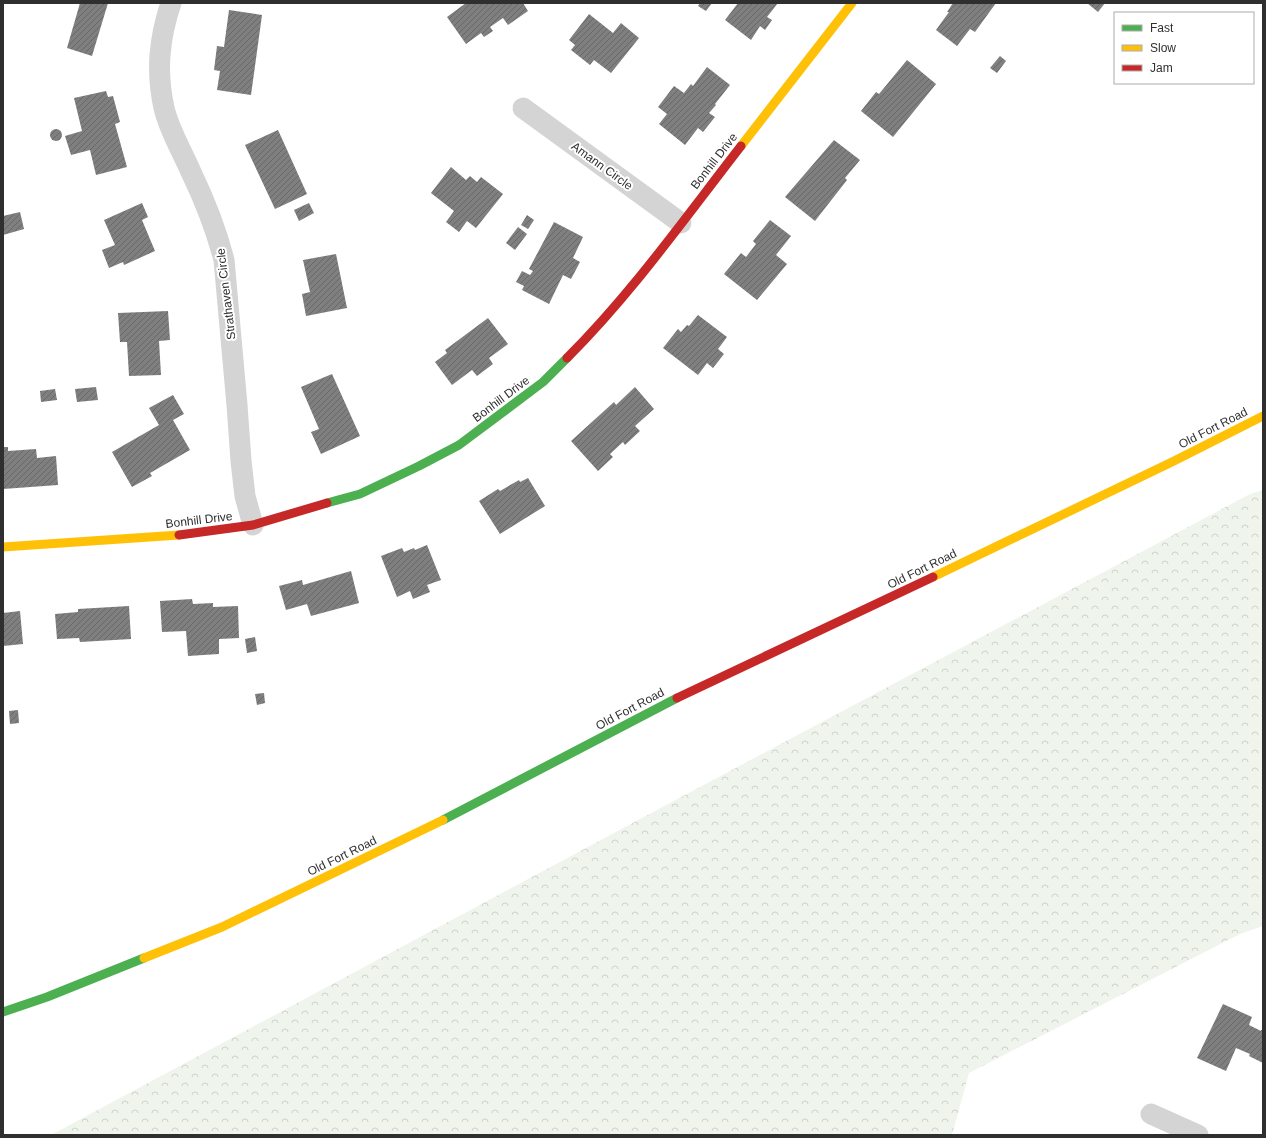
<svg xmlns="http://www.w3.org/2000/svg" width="1266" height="1138" font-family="Arial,sans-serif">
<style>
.forest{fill:url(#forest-crowns)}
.building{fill:url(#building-hatch)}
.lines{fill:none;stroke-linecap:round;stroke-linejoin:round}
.street{stroke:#d4d4d4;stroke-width:21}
.fast{stroke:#4caf50;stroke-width:9}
.slow{stroke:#ffc107;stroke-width:9}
.jam{stroke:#c62828;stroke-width:9}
.labels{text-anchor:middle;stroke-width:4;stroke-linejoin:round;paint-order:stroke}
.street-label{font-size:12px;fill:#2f2f2f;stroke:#fff}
</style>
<defs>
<pattern id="forest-crowns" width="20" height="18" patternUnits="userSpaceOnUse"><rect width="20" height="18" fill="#eff5ec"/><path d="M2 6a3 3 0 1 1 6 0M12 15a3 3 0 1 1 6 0" fill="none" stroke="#cdd2cb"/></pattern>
<pattern id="building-hatch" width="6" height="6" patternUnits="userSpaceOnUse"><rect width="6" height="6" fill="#7f7f7f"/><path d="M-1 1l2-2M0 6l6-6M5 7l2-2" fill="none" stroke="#686868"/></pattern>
</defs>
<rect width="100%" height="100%" fill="#fff"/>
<!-- forest -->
<path class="forest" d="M 1263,490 L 1263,926 L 1240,934 L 969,1073 L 952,1135 L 51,1135 L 683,796 L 1250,494 Z"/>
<!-- building -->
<g class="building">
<path d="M 80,3 L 108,3 L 92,56 L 67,48 Z"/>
<path d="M 466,3 L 523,3 L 528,11 L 508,25 L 503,18 L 490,27 L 493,31 L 484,37 L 481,33 L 466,44 L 447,17 Z"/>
<path d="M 700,3 L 712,3 L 706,11 L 698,6 Z"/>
<path d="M 738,3 L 778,3 L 767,17 L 772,20 L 765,30 L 760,26 L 751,40 L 725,20 Z"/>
<path d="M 953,3 L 996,3 L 975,32 L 970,29 L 957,46 L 936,30 L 949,12 L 947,12 Z"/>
<path d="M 1087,3 L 1105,3 L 1098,12 Z"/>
<path d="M 229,10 L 262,15 L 251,95 L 217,90 L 220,71 L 214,70 L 217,46 L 224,47 Z"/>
<path d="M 589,14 L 613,33 L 621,23 L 639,38 L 611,73 L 594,60 L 590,65 L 571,50 L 575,45 L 569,40 Z"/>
<path d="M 1000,56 L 1006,61 L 997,73 L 990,68 Z"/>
<path d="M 907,60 L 936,84 L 893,137 L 861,111 L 876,92 L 879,94 Z"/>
<path d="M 707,67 L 730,85 L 715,104 L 716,105 L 709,113 L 715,117 L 703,132 L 698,128 L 685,145 L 659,124 L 667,114 L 658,107 L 674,86 L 684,93 L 691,84 L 693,86 Z"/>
<path d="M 106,91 L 108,97 L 113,96 L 120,122 L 115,124 L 127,167 L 96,175 L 90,150 L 71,155 L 65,136 L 82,131 L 74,98 Z"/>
<circle cx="56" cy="135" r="6"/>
<path d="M 278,130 L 307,194 L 275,209 L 245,145 Z"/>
<path d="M 834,140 L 860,160 L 845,178 L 847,180 L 815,221 L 785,197 Z"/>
<path d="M 451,167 L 466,180 L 470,176 L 477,182 L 481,177 L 503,194 L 476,228 L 467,221 L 459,232 L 446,222 L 454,211 L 431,193 Z"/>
<path d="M 142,203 L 148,217 L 142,220 L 155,251 L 124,265 L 123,262 L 109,268 L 102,250 L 115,245 L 104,220 Z"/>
<path d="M 309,203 L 314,213 L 299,221 L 294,210 Z"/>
<path d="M 20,212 L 24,229 L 3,235 L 3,216 Z"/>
<path d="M 527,215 L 534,220 L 528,229 L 521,225 Z"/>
<path d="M 770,220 L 791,236 L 776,255 L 787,264 L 757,300 L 724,274 L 741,253 L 746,257 L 756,244 L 753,241 Z"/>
<path d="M 554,222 L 583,237 L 573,258 L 580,262 L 571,279 L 563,275 L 549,304 L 522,290 L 524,286 L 516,282 L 522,271 L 530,275 L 533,271 L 529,269 Z"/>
<path d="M 518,227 L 527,234 L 515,250 L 506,243 Z"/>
<path d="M 336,254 L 347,308 L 306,316 L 302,294 L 310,292 L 303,260 Z"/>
<path d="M 168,311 L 170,340 L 159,341 L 161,375 L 129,376 L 127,342 L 120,342 L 118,313 Z"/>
<path d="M 698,315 L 727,337 L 718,349 L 724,354 L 713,368 L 707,363 L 698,375 L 663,348 L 678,329 L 681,332 L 687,325 L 689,326 Z"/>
<path d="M 488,318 L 508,344 L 489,358 L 493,364 L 477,376 L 472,370 L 452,385 L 435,362 L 447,353 L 445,350 Z"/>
<path d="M 332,374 L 360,436 L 321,454 L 311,432 L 319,429 L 301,387 Z"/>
<path d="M 96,387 L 98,400 L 77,402 L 75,389 Z"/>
<path d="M 635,387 L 654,409 L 635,426 L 640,431 L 625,445 L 623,442 L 610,454 L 613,457 L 598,471 L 571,441 L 614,402 L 616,405 Z"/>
<path d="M 55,389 L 57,400 L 41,402 L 40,391 Z"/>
<path d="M 173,395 L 184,414 L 173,420 L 190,450 L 150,473 L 152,476 L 132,487 L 112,452 L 159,425 L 149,408 Z"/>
<path d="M 3,447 L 8,447 L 8,451 L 36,449 L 37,458 L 56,456 L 58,485 L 3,489 Z"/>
<path d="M 528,478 L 545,506 L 500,534 L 479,501 L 498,489 L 500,491 L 519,480 L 520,482 Z"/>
<path d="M 427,545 L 441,580 L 427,585 L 430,592 L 413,599 L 410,591 L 397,597 L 381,556 L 402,548 L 404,552 L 414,548 L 415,550 Z"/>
<path d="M 351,571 L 359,603 L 311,616 L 307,604 L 286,610 L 279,586 L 302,580 L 303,585 Z"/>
<path d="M 192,599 L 193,604 L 213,603 L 213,607 L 238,606 L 239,638 L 219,639 L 219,654 L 188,656 L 186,631 L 162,632 L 160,601 Z"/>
<path d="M 129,606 L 131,639 L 80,642 L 79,638 L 57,639 L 55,614 L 78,612 L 78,609 Z"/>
<path d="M 20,611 L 23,644 L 3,646 L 3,613 Z"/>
<path d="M 255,637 L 257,651 L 247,653 L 245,639 Z"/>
<path d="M 264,693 L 265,703 L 257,705 L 255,694 Z"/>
<path d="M 18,710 L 19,723 L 10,724 L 9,711 Z"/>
<path d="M 1223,1004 L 1252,1017 L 1249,1025 L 1261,1031 L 1261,1030 L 1263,1030 L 1263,1063 L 1249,1056 L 1250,1054 L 1236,1048 L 1226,1071 L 1197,1058 Z"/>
</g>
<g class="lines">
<!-- street -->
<g class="street">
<path d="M 171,3 C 159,39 156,71 164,108 C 169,130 182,151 191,172 C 205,201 216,229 224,260 L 237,405 L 241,461 L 245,496 L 253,525"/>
<path d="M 523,108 L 681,223"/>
<path d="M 1151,1114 L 1198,1135"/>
</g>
<!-- fast -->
<g class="fast">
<path d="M 327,503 L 360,494 L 419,466 L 459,445 L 543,382 L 567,358"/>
<path d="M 443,820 L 677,698"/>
<path d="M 3,1012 L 47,997 L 144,958"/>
</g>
<!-- slow -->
<g class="slow">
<path d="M 741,146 L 852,3"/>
<path d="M 3,547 L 179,535"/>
<path d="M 933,577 L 1174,461 L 1263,416"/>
<path d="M 144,958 L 222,927 L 443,820"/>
</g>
<!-- jam -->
<g class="jam">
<path d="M 567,358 C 632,293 685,218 741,146"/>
<path d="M 179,535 L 253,525 L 327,503"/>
<path d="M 677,698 L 933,577"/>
</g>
</g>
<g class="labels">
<!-- street labels -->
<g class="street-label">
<text transform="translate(714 161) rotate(-52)" y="4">Bonhill Drive</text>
<text transform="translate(602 166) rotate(36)" y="4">Amann Circle</text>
<text transform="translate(226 294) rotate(-97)" y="4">Strathaven Circle</text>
<text transform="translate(501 399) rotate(-37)" y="4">Bonhill Drive</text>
<text transform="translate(1213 428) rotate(-27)" y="4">Old Fort Road</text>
<text transform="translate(199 520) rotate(-7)" y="4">Bonhill Drive</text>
<text transform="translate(922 569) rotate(-26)" y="4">Old Fort Road</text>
<text transform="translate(630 709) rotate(-28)" y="4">Old Fort Road</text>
<text transform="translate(342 856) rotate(-26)" y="4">Old Fort Road</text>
</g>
</g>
<!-- border -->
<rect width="1266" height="1138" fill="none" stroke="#2f2f2f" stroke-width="8"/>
<!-- legend -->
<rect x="1114" y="12" width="140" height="72" fill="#ffffff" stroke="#acacac"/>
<rect x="1122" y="25" width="20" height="6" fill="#4caf50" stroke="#acacac"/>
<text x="1150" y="32" font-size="12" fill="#2f2f2f">Fast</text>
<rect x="1122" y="45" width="20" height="6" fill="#ffc107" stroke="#acacac"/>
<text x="1150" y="52" font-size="12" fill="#2f2f2f">Slow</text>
<rect x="1122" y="65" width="20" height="6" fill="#c62828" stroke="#acacac"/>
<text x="1150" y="72" font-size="12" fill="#2f2f2f">Jam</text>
</svg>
